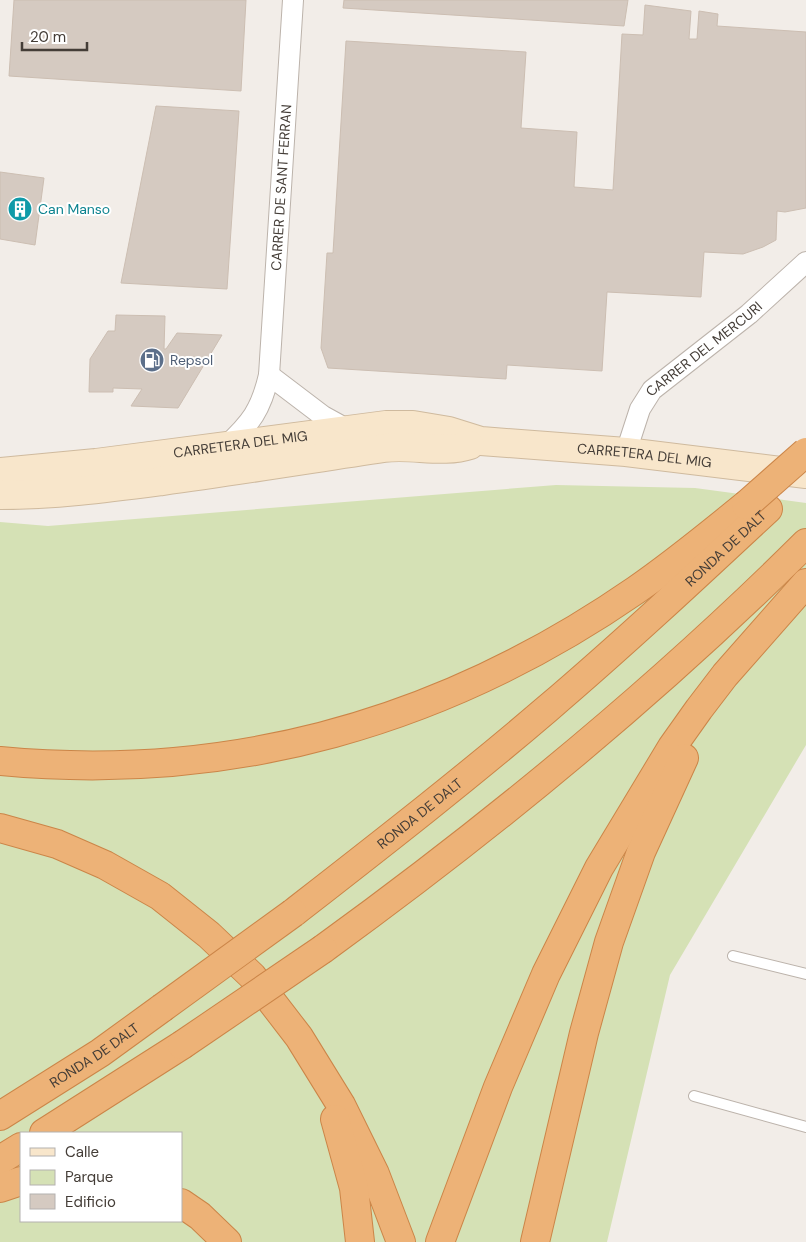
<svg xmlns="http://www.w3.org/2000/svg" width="806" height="1242" font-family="'DM Sans',sans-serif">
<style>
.green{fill:#d5e1b5;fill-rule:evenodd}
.building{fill:#d5cac1;stroke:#ccbeb2}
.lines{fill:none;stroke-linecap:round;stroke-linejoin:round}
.lane-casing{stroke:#bcb3ab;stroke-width:12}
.street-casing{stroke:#bcb3ab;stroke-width:22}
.secondary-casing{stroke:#cfba9e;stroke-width:30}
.highway-casing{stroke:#cb8548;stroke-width:30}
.lane{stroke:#fff;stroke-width:10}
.street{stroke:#fff;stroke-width:20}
.secondary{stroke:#f8e6cb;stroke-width:28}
.highway{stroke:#edb277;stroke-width:28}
.highway-bridge-casing{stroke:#cb8548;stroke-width:30;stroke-linecap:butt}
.highway-bridge{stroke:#edb277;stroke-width:28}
.labels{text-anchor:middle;stroke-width:4;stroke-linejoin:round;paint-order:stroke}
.street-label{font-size:14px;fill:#443d37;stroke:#fff}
.culture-label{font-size:14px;fill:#0d838f;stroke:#fff;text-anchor:start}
.service-label{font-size:14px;fill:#4e5e75;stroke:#fff;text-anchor:start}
</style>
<rect width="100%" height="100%" fill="#f2ede8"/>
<!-- green -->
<path class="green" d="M 556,485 L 695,488 L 806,503 L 806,745 L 670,975 L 607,1242 L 0,1242 L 0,522 L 48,526 ZM 21,1133 L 181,1133 L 181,1221 L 21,1221 Z"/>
<!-- building -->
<g class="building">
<path d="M 14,0 L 246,0 L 241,91 L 9,76 Z"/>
<path d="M 344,0 L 628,0 L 624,26 L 343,8 Z"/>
<path d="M 645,5 L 691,11 L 689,39 L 697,39 L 699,11 L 718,14 L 717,26 L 806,32 L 806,208 L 785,212 L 777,211 L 776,240 L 763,247 L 743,254 L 704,252 L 701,297 L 607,292 L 602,371 L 507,365 L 506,379 L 328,368 L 321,348 L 327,253 L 333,253 L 346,41 L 526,52 L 521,128 L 577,132 L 574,187 L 613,190 L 622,34 L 643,35 Z"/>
<path d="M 156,106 L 239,111 L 227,289 L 121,283 Z"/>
<path d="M 0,172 L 44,178 L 35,245 L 0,239 Z"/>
<path d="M 116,315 L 165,316 L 164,349 L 166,349 L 177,333 L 222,335 L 178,408 L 131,406 L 142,389 L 113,388 L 113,392 L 89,392 L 90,359 L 108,331 L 115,331 Z"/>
</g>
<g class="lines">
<defs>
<g id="lane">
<path d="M 733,956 L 806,974"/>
<path d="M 694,1096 L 806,1127"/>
</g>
<g id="street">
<path d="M 269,375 L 323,416 L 352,432"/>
<path id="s1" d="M 225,447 C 251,423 261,410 269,375 L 293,0"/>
<path id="s2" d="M 626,452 L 640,409 L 652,390 L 749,314 L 806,262"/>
</g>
<g id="secondary">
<path id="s3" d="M 0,472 L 96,463 L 386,425 L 413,425 L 449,431 L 481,441 L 626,452 L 806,474"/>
<path d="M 0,495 C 55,495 108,488 162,481 C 236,471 310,459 384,448 C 412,444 443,454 470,445"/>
</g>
<g id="highway">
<path d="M 0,761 C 232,783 445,722 636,590 C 674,564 710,534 746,505"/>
<path d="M 0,828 L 57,844 L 105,865 L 160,896 L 209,935 L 252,976 L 299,1037 L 341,1105 L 375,1174 L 401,1242"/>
<path id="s4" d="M 293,913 C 379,846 464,780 547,709 C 622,645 695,577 768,509"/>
<path d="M 323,949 C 494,825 657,691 806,543"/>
<path id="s5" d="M 0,1116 L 100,1053 L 162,1008"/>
<path d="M 335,1119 L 354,1188 L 360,1242"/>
<path d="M 44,1133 L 182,1045"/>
<path d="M 0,1160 L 21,1147"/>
<path d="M 0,1188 L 21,1181"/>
<path d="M 181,1203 L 200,1216 L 227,1242"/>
<path d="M 440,1242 L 498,1087 L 546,974 L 599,868 L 672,747 L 699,709 L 725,675 L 806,583"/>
<path d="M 535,1242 L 584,1033 L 609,942 L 641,852 L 684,758"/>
</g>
</defs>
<!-- lane casing -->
<use href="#lane" class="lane-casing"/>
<!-- street casing -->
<use href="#street" class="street-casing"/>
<!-- secondary casing -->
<use href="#secondary" class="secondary-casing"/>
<!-- highway casing -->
<use href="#highway" class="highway-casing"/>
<!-- lane -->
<use href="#lane" class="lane"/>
<!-- street -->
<use href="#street" class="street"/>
<!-- secondary -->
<use href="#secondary" class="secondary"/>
<!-- highway -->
<use href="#highway" class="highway"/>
<defs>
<g id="highway-bridge">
<path d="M 746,505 L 806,452"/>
<path d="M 162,1008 L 293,913"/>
<path d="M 182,1045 L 323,949"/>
</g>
</defs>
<!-- highway-bridge casing -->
<use href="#highway-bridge" class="highway-bridge-casing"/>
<!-- highway-bridge -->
<use href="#highway-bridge" class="highway-bridge"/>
</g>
<!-- icons -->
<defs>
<symbol id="building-disc" viewBox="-11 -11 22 22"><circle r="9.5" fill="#0f9aa8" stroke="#fff"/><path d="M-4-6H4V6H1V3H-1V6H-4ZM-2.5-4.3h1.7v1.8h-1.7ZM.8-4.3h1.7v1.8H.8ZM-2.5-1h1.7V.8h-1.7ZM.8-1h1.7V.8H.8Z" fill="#fff"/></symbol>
<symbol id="fuel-disc" viewBox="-11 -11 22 22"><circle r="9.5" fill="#5c6f8a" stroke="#fff"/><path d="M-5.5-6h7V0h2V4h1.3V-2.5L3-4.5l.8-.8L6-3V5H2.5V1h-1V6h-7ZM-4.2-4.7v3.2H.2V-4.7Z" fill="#fff"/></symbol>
</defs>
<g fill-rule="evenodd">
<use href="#building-disc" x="6" y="195" width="28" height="28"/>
<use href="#fuel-disc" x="138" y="346" width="28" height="28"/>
</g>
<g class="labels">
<!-- street labels -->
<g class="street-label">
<text dy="5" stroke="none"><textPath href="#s1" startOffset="274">CARRER DE SANT FERRAN</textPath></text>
<text dy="5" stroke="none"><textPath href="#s2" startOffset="134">CARRER DEL MERCURI</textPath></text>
<text dy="5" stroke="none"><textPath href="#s3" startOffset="242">CARRETERA DEL MIG</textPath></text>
<text dy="5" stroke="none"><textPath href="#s3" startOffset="650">CARRETERA DEL MIG</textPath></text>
<text dy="5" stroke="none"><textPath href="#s4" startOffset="566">RONDA DE DALT</textPath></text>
<text dy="5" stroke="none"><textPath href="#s4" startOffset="161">RONDA DE DALT</textPath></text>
<text dy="5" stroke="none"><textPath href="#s5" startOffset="112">RONDA DE DALT</textPath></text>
</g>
<!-- culture labels -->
<g class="culture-label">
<text x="38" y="214">Can Manso</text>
</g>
<!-- service labels -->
<g class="service-label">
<text x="170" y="365">Repsol</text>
</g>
</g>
<!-- legend -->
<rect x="20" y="1132" width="162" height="90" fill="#ffffff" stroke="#b4b1af"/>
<rect x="30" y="1148" width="25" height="8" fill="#f8e6cb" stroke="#b4b1af"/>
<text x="65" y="1157" font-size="15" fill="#443d37">Calle</text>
<rect x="30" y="1170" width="25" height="15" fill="#d5e1b5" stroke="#b4b1af"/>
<text x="65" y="1182" font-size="15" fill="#443d37">Parque</text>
<rect x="30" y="1194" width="25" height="15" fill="#d5cac1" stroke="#b4b1af"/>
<text x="65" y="1207" font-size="15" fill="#443d37">Edificio</text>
<!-- scale -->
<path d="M22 42v8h65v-8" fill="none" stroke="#443d37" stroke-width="2.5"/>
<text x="30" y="42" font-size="15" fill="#443d37" stroke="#ffffff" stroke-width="4" paint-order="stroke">20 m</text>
</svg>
